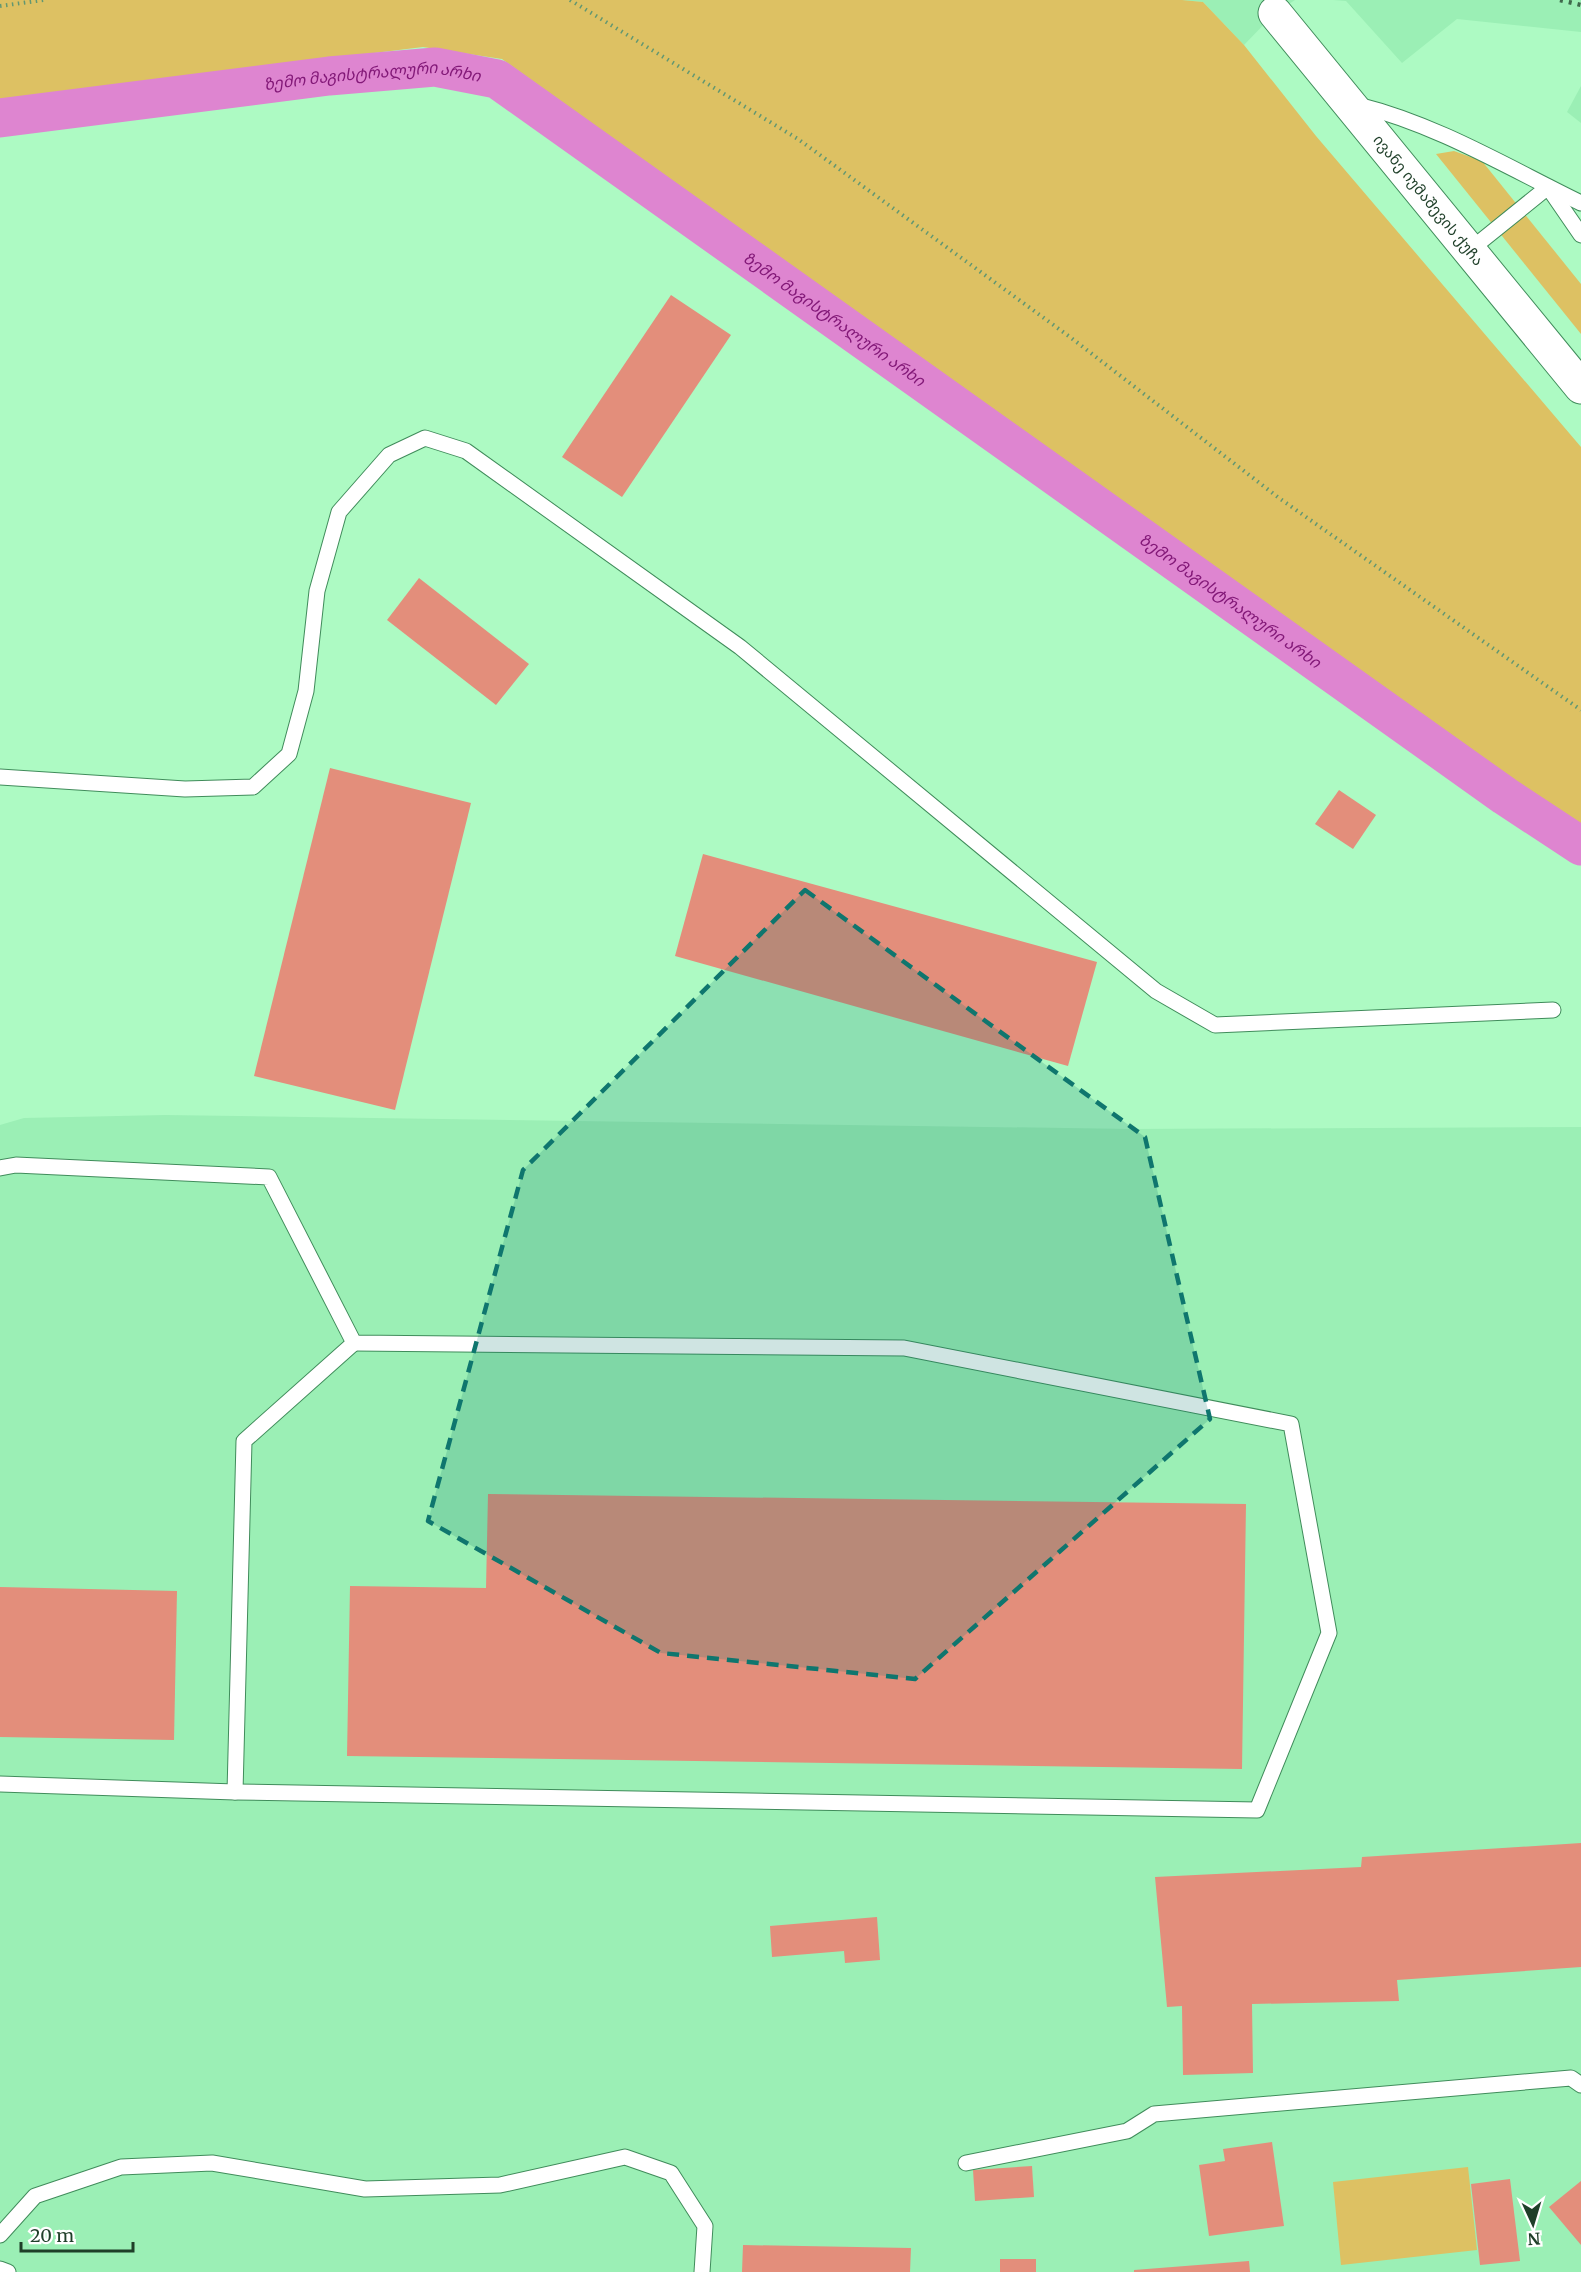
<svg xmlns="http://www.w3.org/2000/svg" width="1581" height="2272" font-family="Merriweather,'Noto Sans Georgian',serif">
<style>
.built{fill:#9befb5}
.green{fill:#ddc163}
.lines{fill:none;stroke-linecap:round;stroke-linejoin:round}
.canal{stroke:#de85d0;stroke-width:39}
.building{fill:#e38e7b}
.lane-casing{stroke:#408c5b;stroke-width:17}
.secondary-casing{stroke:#408c5b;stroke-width:35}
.path{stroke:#629771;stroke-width:4;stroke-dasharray:1.5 4.5;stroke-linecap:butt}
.lane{stroke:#fff;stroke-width:15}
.secondary{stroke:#fff;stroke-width:33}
.rail{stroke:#3f694c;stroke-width:4.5;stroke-dasharray:3 6;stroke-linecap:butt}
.marked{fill:#0f766e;fill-opacity:0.2;stroke:#0f766e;stroke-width:4.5;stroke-dasharray:12 8;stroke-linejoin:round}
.labels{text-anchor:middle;stroke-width:5;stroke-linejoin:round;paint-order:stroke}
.street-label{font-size:15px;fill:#1f3f29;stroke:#fff}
.water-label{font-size:16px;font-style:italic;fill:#831978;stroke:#fff}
</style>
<rect width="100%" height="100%" fill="#adfac3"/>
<!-- built -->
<g class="built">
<path d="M 1182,0 L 1295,0 L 1275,13 L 1244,45 L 1203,2 Z"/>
<path d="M 1333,0 L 1581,0 L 1581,32 L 1457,19 L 1402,63 L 1346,1 Z"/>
<path d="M 1581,86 L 1581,123 L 1567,112 Z"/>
<path d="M 165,1115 L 1130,1129 L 1581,1127 L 1581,2272 L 0,2272 L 0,1125 L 24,1118 Z"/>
</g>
<!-- green -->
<g class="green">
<path d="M 0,0 L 1182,0 L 1203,2 L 1244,45 L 1316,136 L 1581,447 L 1581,834 L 502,59 L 423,47 L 0,99 Z"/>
<path d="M 1454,151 L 1482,161 L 1581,284 L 1581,334 L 1436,154 Z"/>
<path d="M 1468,2167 L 1477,2250 L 1341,2265 L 1333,2182 Z"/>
</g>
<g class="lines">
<!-- canal -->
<path class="canal" id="s1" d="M 0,118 L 329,76 L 435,67 L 497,79 L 1505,796 L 1581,846"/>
</g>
<!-- building -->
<g class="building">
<path d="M 671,295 L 731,335 L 622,497 L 562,457 Z"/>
<path d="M 419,578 L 529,664 L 496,705 L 387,620 Z"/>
<path d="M 330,768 L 471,803 L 395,1110 L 254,1076 Z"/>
<path d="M 1339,790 L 1376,815 L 1353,849 L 1315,824 Z"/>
<path d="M 703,854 L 1097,962 L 1068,1066 L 675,956 Z"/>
<path d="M 488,1494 L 1246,1504 L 1242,1769 L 347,1756 L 350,1586 L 486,1588 Z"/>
<path d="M 0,1587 L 177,1591 L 174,1740 L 0,1737 Z"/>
<path d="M 1581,1843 L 1581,1967 L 1397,1980 L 1399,2001 L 1252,2004 L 1253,2073 L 1183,2075 L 1182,2006 L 1167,2007 L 1155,1877 L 1361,1867 L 1362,1857 Z"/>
<path d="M 877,1917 L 880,1960 L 845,1963 L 844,1951 L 772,1957 L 770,1926 Z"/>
<path d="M 1272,2142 L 1284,2226 L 1209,2236 L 1199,2165 L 1225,2161 L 1223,2149 Z"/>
<path d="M 1032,2166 L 1034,2197 L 975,2201 L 973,2170 Z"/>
<path d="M 1510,2179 L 1520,2261 L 1480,2265 L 1471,2184 Z"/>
<path d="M 1581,2181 L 1581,2245 L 1549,2207 Z"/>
<path d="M 743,2245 L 911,2248 L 910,2272 L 742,2272 Z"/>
<rect x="1000" y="2259" width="36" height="13"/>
<path d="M 1249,2261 L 1250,2272 L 1134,2272 L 1134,2270 Z"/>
</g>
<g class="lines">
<defs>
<g id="lane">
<path d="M 1358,105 C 1438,125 1507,167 1581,203"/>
<path d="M 1470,250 L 1548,187 L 1581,235"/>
<path d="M 0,777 L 185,789 L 253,787 L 289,754 L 306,691 L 317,591 L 339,512 L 389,455 L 425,438 L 466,451 L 740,647 L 1156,991 L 1215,1025 L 1553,1010"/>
<path d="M 0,1168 L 16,1165 L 269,1177 L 354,1343 L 904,1348 L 1291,1424 L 1329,1633 L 1257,1810 L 235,1792 L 0,1784"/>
<path d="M 235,1792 L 244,1441 L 354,1343"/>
<path d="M 966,2163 L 1127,2131 L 1154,2114 L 1571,2078 L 1581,2085"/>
<path d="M 0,2235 L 35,2196 L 121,2167 L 212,2163 L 365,2189 L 500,2185 L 625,2157 L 671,2173 L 705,2226 L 702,2272"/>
<path d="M 0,2269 L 8,2272"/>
</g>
<g id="secondary">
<path id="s2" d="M 1275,13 L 1581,387"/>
</g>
</defs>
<!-- lane casing -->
<use href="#lane" class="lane-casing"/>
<!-- secondary casing -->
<use href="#secondary" class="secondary-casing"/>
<!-- path -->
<g class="path">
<path d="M 570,0 L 798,139 L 1070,337 L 1279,498 L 1581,710"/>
<path d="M 0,6 L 44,0"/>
</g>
<!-- lane -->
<use href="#lane" class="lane"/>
<!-- secondary -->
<use href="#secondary" class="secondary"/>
<!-- rail -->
<path class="rail" d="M 1560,0 L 1581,5"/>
</g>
<!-- marked area -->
<path class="marked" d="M 805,890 L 1145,1137 L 1210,1419 L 915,1679 L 661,1653 L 428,1521 L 523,1170 Z"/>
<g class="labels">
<!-- street labels -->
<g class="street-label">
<text dy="5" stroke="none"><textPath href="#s2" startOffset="242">ივანე იუმაშევის ქუჩა</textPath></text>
</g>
<!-- water labels -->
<g class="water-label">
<text dy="6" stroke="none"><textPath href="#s1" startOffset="375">ზემო მაგისტრალური არხი</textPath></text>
<text dy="6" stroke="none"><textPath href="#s1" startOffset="915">ზემო მაგისტრალური არხი</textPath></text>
<text dy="6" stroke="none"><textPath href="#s1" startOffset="1401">ზემო მაგისტრალური არხი</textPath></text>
</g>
</g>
<!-- north arrow -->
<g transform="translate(1533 2224) rotate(176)" stroke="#ffffff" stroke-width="4.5" paint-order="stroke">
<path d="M0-4.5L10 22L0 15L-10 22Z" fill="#1f3f29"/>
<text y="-9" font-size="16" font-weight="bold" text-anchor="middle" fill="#1f3f29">N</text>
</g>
<!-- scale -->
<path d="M21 2242v9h112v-9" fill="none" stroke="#1f3f29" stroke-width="3"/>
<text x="30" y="2242" font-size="18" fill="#1f3f29" stroke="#ffffff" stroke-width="4.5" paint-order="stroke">20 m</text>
</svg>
